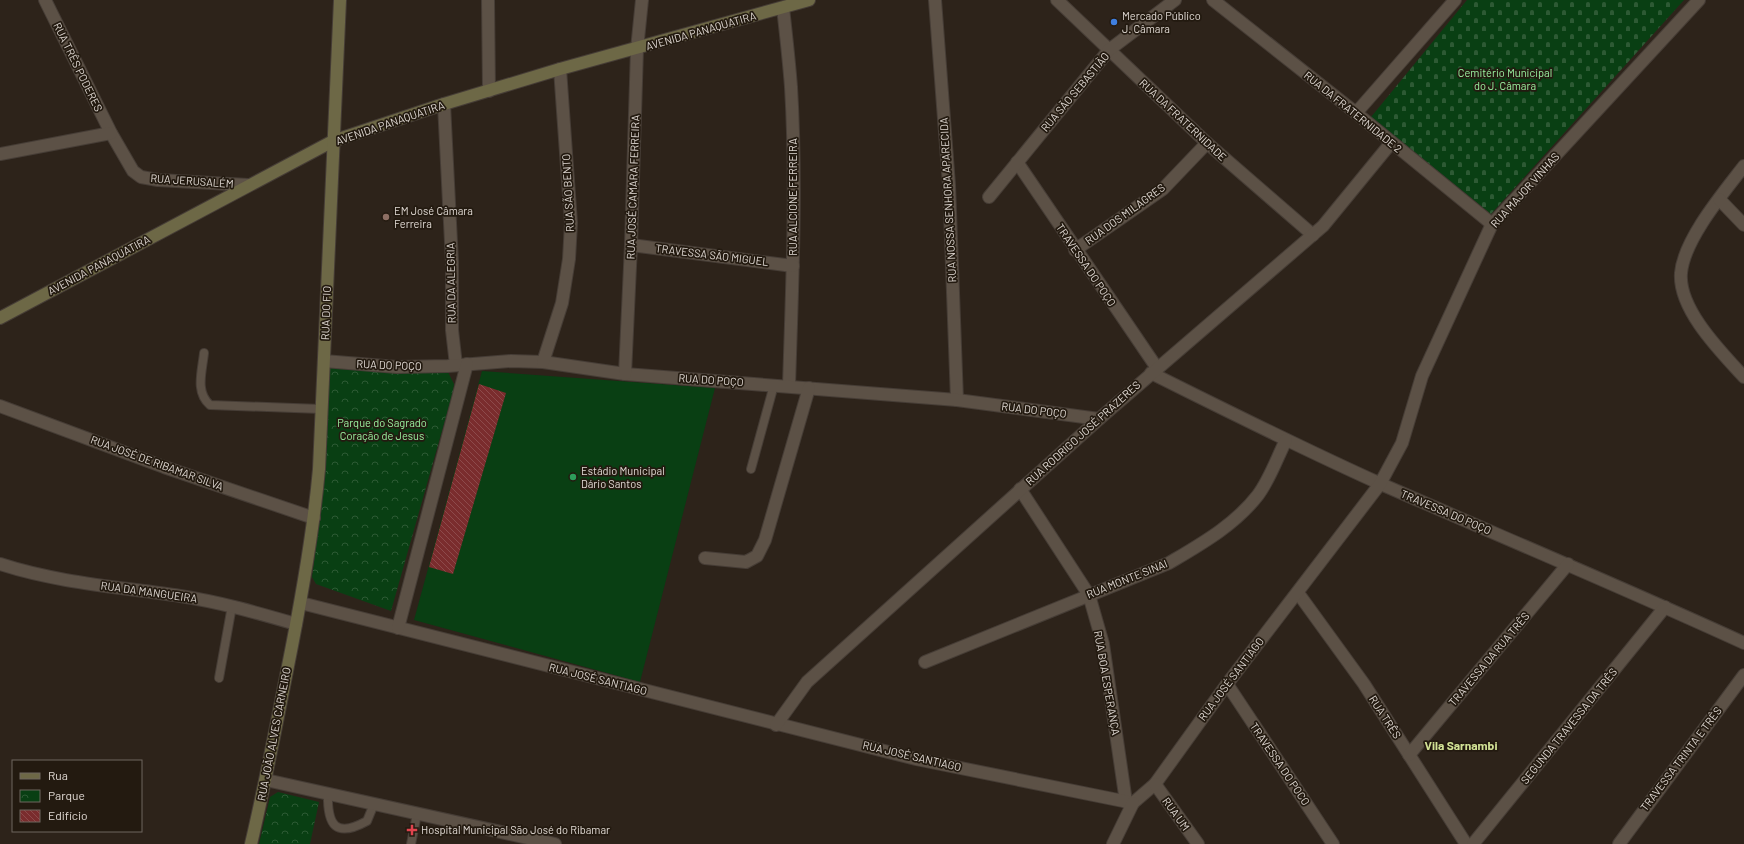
<svg xmlns="http://www.w3.org/2000/svg" width="1744" height="844" font-family="Barlow,sans-serif">
<style>
.green{fill:#093f13}
.cemetery{fill:url(#cemetery-stones)}
.park{fill:url(#park-crowns)}
.building{fill:url(#building-back-hatch)}
.lines{fill:none;stroke-linecap:round;stroke-linejoin:round}
.lane-casing{stroke:#463d36;stroke-width:10}
.street-casing{stroke:#463d36;stroke-width:14}
.secondary-casing{stroke:#463d36;stroke-width:14}
.lane{stroke:#5c5146;stroke-width:8}
.street{stroke:#5c5146;stroke-width:12}
.secondary{stroke:#6d6846;stroke-width:12}
.shop-dot{fill:#3f7fe0;stroke:#231a10;stroke-width:1.5}
.education-dot{fill:#8d6e63;stroke:#231a10;stroke-width:1.5}
.leisure-dot{fill:#2e9e5b;stroke:#231a10;stroke-width:1.5}
.health-dot{fill:#e0444e;stroke:#231a10;stroke-width:1.5}
.labels{text-anchor:middle;stroke-width:3.5;stroke-linejoin:round;paint-order:stroke}
.poi-label{font-size:11px;fill:#e0d9d3;stroke:#231a10;text-anchor:start}
.street-label{font-size:11px;fill:#e0d9d3;stroke:#231a10}
.park-label{font-size:11px;fill:#9af2a0;stroke:#231a10}
.neighbourhood-label{font-size:12px;font-weight:bold;fill:#d3e396;stroke:#231a10}
</style>
<defs>
<pattern id="cemetery-stones" width="16" height="16" patternUnits="userSpaceOnUse"><rect width="16" height="16" fill="#093f13"/><path d="M2 7V4a2 2 0 0 1 4 0v3zM10 15v-3a2 2 0 0 1 4 0v3z" fill="#2d5a34"/></pattern>
<pattern id="park-crowns" width="20" height="18" patternUnits="userSpaceOnUse"><rect width="20" height="18" fill="#093f13"/><path d="M2 6a3 3 0 1 1 6 0M12 15a3 3 0 1 1 6 0" fill="none" stroke="#2d5a34"/></pattern>
<pattern id="building-back-hatch" width="6" height="6" patternUnits="userSpaceOnUse"><rect width="6" height="6" fill="#7a2c2d"/><path d="M-1 5l2 2M0 0l6 6M5-1l2 2" fill="none" stroke="#8d4a4b"/></pattern>
</defs>
<rect width="100%" height="100%" fill="#2d231a"/>
<!-- green -->
<path class="green" d="M 482,371 L 715,388 L 640,682 L 414,620 Z"/>
<!-- cemetery -->
<path class="cemetery" d="M 1467,0 L 1684,0 L 1491,214 L 1371,117 Z"/>
<!-- park -->
<g class="park">
<path d="M 333,364 L 443,371 L 448,372 L 454,384 L 453,392 L 391,611 L 316,584 L 312,577 L 319,522 L 327,369 Z"/>
<path d="M 278,792 L 319,802 L 310,844 L 259,844 L 270,797 Z"/>
</g>
<!-- building -->
<path class="building" d="M 479,384 L 506,393 L 453,574 L 429,567 Z"/>
<g class="lines">
<defs>
<g id="lane">
<path d="M 204,353 C 202,372 195,392 210,405 L 321,409"/>
<path d="M 751,469 L 774,385"/>
<path d="M 219,678 L 232,606"/>
<path d="M 328,793 C 327,826 336,838 367,821 L 374,804"/>
<path d="M 411,844 L 417,814"/>
</g>
<g id="street">
<path d="M 45,0 L 111,133 L 133,171 L 141,177 L 158,180 L 248,185"/>
<path d="M 488,0 L 489,91"/>
<path d="M 935,0 L 949,185 L 957,400"/>
<path d="M 1057,0 L 1207,143 L 1313,235"/>
<path d="M 1213,0 L 1356,113 L 1492,224"/>
<path d="M 783,8 C 786,34 789,61 791,87 C 797,186 792,287 789,386"/>
<path d="M 444,104 L 452,262 L 452,330 L 456,365"/>
<path d="M 1356,113 L 1455,0"/>
<path d="M 0,154 L 111,133"/>
<path d="M 1017,162 L 1157,368"/>
<path d="M 1744,166 C 1724,192 1684,239 1681,273 C 1678,309 1721,352 1744,377"/>
<path d="M 989,197 L 1109,50 L 1175,0"/>
<path d="M 1719,199 L 1744,225"/>
<path d="M 631,245 L 793,266"/>
<path d="M 1075,250 L 1163,189 L 1207,143"/>
<path d="M 324,361 L 397,367 L 448,366 L 511,361 L 543,362 L 625,374 L 957,400 L 1099,419"/>
<path d="M 543,362 L 562,303 L 569,259 L 571,223 L 560,69"/>
<path d="M 1151,373 C 1227,411 1303,449 1381,484 C 1502,537 1624,588 1744,643"/>
<path d="M 625,374 L 631,245 L 637,49 L 642,0"/>
<path d="M 0,406 L 164,467 L 314,518"/>
<path d="M 1020,489 L 1089,595 L 1103,644 L 1126,802"/>
<path d="M 705,558 L 746,562 L 757,556 L 765,540 L 809,388"/>
<path d="M 0,564 C 58,583 120,587 180,596 C 220,602 258,613 296,624"/>
<path d="M 1298,593 L 1364,684 L 1466,844"/>
<path d="M 301,603 L 916,759 L 1133,803 L 1155,784 L 1227,684 L 1380,484 L 1402,443 L 1422,376 L 1492,224 L 1699,0"/>
<path d="M 398,628 L 467,364"/>
<path d="M 925,662 L 1169,563 C 1201,544 1235,525 1258,495 C 1270,479 1277,458 1286,440"/>
<path d="M 1227,684 L 1333,844"/>
<path d="M 776,725 L 807,682 L 1099,419 L 1323,226 L 1391,143"/>
<path d="M 1409,755 L 1568,564"/>
<path d="M 266,780 L 555,844"/>
<path d="M 1155,784 L 1198,844"/>
<path d="M 1113,844 L 1133,803"/>
<path d="M 1473,844 L 1665,607"/>
<path d="M 1619,844 L 1744,675"/>
</g>
<g id="secondary">
<path d="M 0,318 L 333,141 L 444,104 L 560,69 L 809,0"/>
<path d="M 251,844 C 265,785 276,726 288,666 C 301,601 313,536 319,469 L 340,0"/>
</g>
</defs>
<!-- lane casing -->
<use href="#lane" class="lane-casing"/>
<!-- street casing -->
<use href="#street" class="street-casing"/>
<!-- secondary casing -->
<use href="#secondary" class="secondary-casing"/>
<!-- lane -->
<use href="#lane" class="lane"/>
<!-- street -->
<use href="#street" class="street"/>
<!-- secondary -->
<use href="#secondary" class="secondary"/>
</g>
<!-- markers -->
<circle class="shop-dot" cx="1114" cy="22" r="4"/>
<circle class="education-dot" cx="386" cy="217" r="4"/>
<circle class="leisure-dot" cx="573" cy="477" r="4"/>
<path class="health-dot" d="M410 824h4v4h4v4h-4v4h-4v-4h-4v-4h4z"/>
<g class="labels">
<!-- poi labels -->
<g class="poi-label">
<text x="1122" y="20">Mercado Público<tspan x="1122" dy="13">J. Câmara</tspan></text>
<text x="394" y="215">EM José Câmara<tspan x="394" dy="13">Ferreira</tspan></text>
<text x="581" y="475">Estádio Municipal<tspan x="581" dy="13">Dário Santos</tspan></text>
<text x="421" y="834">Hospital Municipal São José do Ribamar</text>
</g>
<!-- street labels -->
<g class="street-label">
<text transform="translate(701 31) rotate(-16)" y="4">AVENIDA PANAQUATIRA</text>
<text transform="translate(78 67) rotate(64)" y="4">RUA TRÊS PODERES</text>
<text transform="translate(1075 92) rotate(-50)" y="4">RUA SÃO SEBASTIÃO</text>
<text transform="translate(1353 112) rotate(39)" y="4">RUA DA FRATERNIDADE 2</text>
<text transform="translate(1183 120) rotate(43)" y="4">RUA DA FRATERNIDADE</text>
<text transform="translate(390 123) rotate(-19)" y="4">AVENIDA PANAQUATIRA</text>
<text transform="translate(192 181) rotate(4)" y="4">RUA JERUSALÉM</text>
<text transform="translate(633 187) rotate(-88)" y="4">RUA JOSÉ CAMARA FERREIRA</text>
<text transform="translate(1525 190) rotate(-48)" y="4">RUA MAJOR VINHAS</text>
<text transform="translate(568 193) rotate(-93)" y="4">RUA SÃO BENTO</text>
<text transform="translate(793 197) rotate(-90)" y="4">RUA ALCIONE FERREIRA</text>
<text transform="translate(948 200) rotate(-93)" y="4">RUA NOSSA SENHORA APARECIDA</text>
<text transform="translate(1125 214) rotate(-36)" y="4">RUA DOS MILAGRES</text>
<text transform="translate(712 255) rotate(7)" y="4">TRAVESSA SÃO MIGUEL</text>
<text transform="translate(99 265) rotate(-28)" y="4">AVENIDA PANAQUATIRA</text>
<text transform="translate(1086 265) rotate(56)" y="4">TRAVESSA DO POÇO</text>
<text transform="translate(451 283) rotate(-91)" y="4">RUA DA ALEGRIA</text>
<text transform="translate(326 313) rotate(-88)" y="4">RUA DO FIO</text>
<text transform="translate(389 365) rotate(2)" y="4">RUA DO POÇO</text>
<text transform="translate(711 380) rotate(4)" y="4">RUA DO POÇO</text>
<text transform="translate(1034 410) rotate(7)" y="4">RUA DO POÇO</text>
<text transform="translate(1083 433) rotate(-42)" y="4">RUA RODRIGO JOSÉ PRAZERES</text>
<text transform="translate(157 463) rotate(20)" y="4">RUA JOSÉ DE RIBAMAR SILVA</text>
<text transform="translate(1446 512) rotate(23)" y="4">TRAVESSA DO POÇO</text>
<text transform="translate(1127 579) rotate(-22)" y="4">RUA MONTE SINAI</text>
<text transform="translate(149 592) rotate(8)" y="4">RUA DA MANGUEIRA</text>
<text transform="translate(1489 659) rotate(-50)" y="4">TRAVESSA DA RUA TRÊS</text>
<text transform="translate(598 679) rotate(14)" y="4">RUA JOSÉ SANTIAGO</text>
<text transform="translate(1231 679) rotate(-53)" y="4">RUA JOSÉ SANTIAGO</text>
<text transform="translate(1107 683) rotate(80)" y="4">RUA BOA ESPERANÇA</text>
<text transform="translate(1385 717) rotate(57)" y="4">RUA TRÊS</text>
<text transform="translate(1569 726) rotate(-51)" y="4">SEGUNDA TRAVESSA DA TRÊS</text>
<text transform="translate(274 734) rotate(-79)" y="4">RUA JOÃO ALVES CARNEIRO</text>
<text transform="translate(912 756) rotate(13)" y="4">RUA JOSÉ SANTIAGO</text>
<text transform="translate(1681 759) rotate(-53)" y="4">TRAVESSA TRINTA E TRÊS</text>
<text transform="translate(1280 764) rotate(56)" y="4">TRAVESSA DO POCO</text>
<text transform="translate(1176 814) rotate(54)" y="4">RUA UM</text>
</g>
<!-- park labels -->
<g class="park-label">
<text x="1505" y="77">Cemitério Municipal<tspan x="1505" dy="13">do J. Câmara</tspan></text>
<text x="382" y="427">Parque do Sagrado<tspan x="382" dy="13">Coração de Jesus</tspan></text>
</g>
<!-- neighbourhood labels -->
<g class="neighbourhood-label">
<text x="1461" y="750">Vila Sarnambi</text>
</g>
</g>
<!-- legend -->
<rect x="12" y="760" width="130" height="72" fill="#231a10" stroke="#6f665e"/>
<rect x="20" y="773" width="20" height="6" fill="#6d6846" stroke="#6f665e"/>
<text x="48" y="780" font-size="12" fill="#e0d9d3">Rua</text>
<rect x="20" y="790" width="20" height="12" fill="url(#park-crowns)" stroke="#6f665e"/>
<text x="48" y="800" font-size="12" fill="#e0d9d3">Parque</text>
<rect x="20" y="810" width="20" height="12" fill="url(#building-back-hatch)" stroke="#6f665e"/>
<text x="48" y="820" font-size="12" fill="#e0d9d3">Edifício</text>
</svg>
